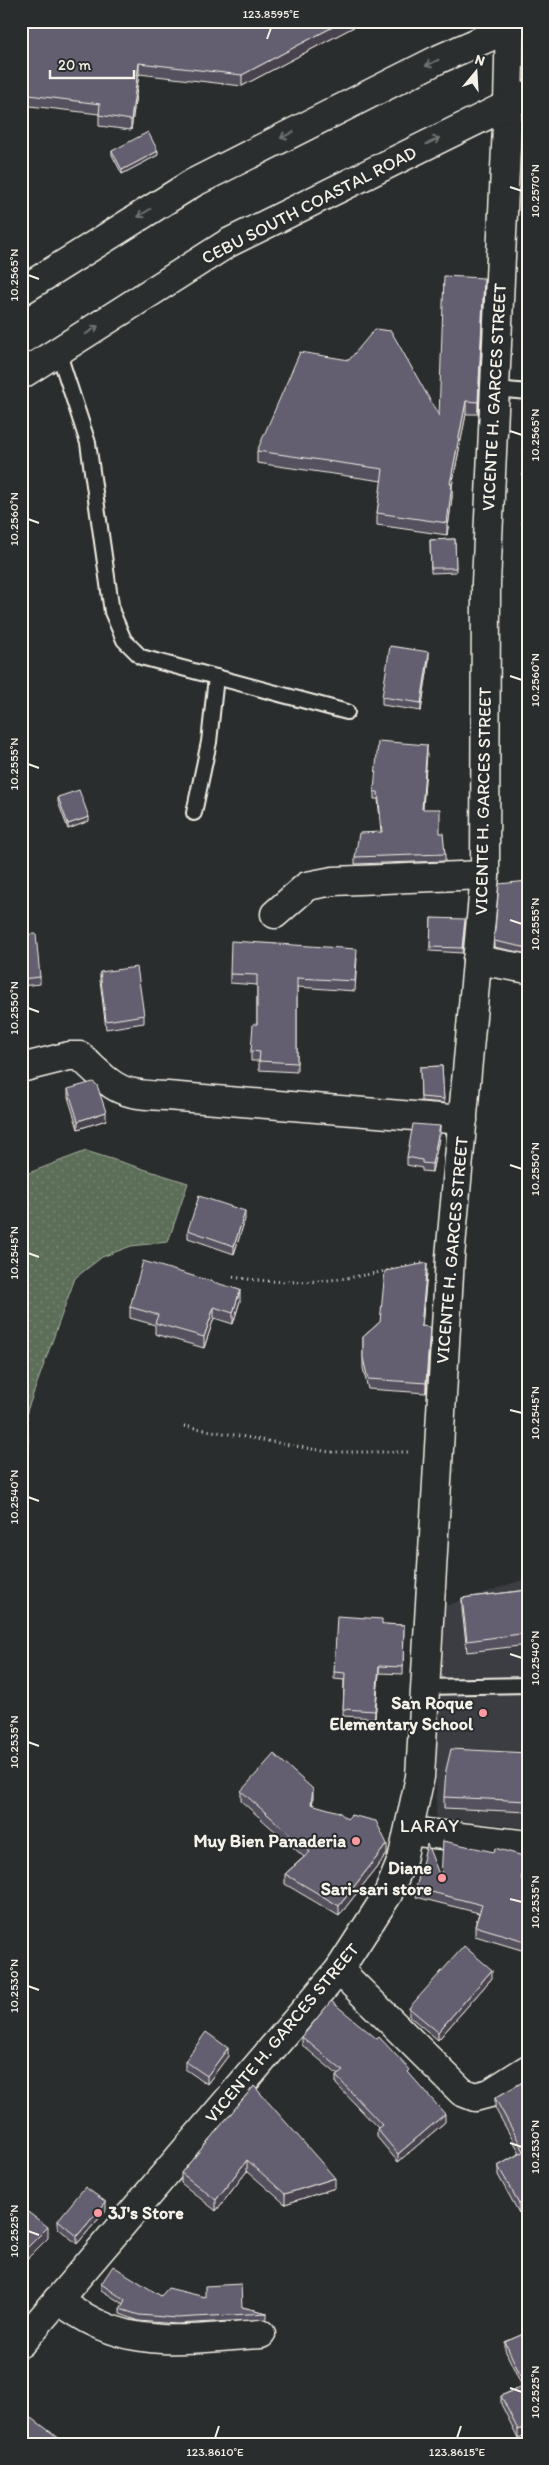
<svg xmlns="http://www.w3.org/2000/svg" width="549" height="2465" font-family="Itim,sans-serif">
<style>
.built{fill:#3b3c42}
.grass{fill:url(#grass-dots);stroke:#a8b0a0}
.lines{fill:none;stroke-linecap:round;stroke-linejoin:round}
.lane-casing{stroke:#f4f1e8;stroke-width:18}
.street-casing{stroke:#f4f1e8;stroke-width:31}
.secondary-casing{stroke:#f4f1e8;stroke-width:31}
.highway-casing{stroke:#f4f1e8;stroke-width:31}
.path{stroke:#f4f1e8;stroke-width:3;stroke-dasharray:1 4;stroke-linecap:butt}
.lane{stroke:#2a2d2e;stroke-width:14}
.street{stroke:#2a2d2e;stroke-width:28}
.secondary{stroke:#2a2d2e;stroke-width:28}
.highway{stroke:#2a2d2e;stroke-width:28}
.wall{fill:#56515f;stroke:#f4f1e8}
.shaded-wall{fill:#46424e;stroke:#f4f1e8}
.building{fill:#645e6f;stroke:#f4f1e8}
.oneway{stroke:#71726f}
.ticks{fill:none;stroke:#f4f1e8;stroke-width:2}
.poi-dot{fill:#ff9aa2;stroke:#2a2d2e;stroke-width:2}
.labels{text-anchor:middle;stroke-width:4;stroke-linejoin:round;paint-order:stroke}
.street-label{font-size:18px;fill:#f4f1e8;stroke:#2a2d2e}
.poi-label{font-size:18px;font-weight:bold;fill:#f4f1e8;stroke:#2a2d2e;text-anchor:end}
.neighbourhood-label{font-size:19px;letter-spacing:1px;fill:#f4f1e8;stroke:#2a2d2e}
.neatline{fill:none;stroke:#f4f1e8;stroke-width:2}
.ticks-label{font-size:12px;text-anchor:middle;fill:#f4f1e8}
</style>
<defs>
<pattern id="grass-dots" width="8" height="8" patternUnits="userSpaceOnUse" patternTransform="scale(1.25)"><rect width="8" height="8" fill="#5b6e58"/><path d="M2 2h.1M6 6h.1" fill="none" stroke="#738370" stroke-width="1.8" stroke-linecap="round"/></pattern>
</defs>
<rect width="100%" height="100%" fill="#2a2d2e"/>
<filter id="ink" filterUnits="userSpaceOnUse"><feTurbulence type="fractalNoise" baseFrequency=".02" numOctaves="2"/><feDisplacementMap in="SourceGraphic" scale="10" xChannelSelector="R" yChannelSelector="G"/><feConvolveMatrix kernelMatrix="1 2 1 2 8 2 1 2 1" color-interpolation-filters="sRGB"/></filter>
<g filter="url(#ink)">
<!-- built -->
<g class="built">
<path d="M 524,330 L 528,330 L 528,478 L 521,478 Z"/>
<path d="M 528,1578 L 528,1828 L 436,1818 L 439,1608 Z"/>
</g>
<!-- grass -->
<path class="grass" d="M 86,1151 L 188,1183 L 168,1242 L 131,1246 L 102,1257 L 75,1278 L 27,1411 L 29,1452 L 21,1452 L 21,1176 Z"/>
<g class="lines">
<defs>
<g id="lane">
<path d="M 58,351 L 88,443 L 112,612 L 124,640 L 141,657 L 347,712"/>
<path d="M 495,389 L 528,392"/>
<path d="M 194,813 L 209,742 L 216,677"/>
<path d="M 424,1687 L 528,1685"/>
</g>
<g id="street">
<path d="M 275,914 L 307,886 L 333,881 L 485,875"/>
<path d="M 477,960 L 528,969"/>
<path d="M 21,1068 L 69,1056 L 80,1056 C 115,1089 118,1095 167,1096 L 463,1120"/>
<path d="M 409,1831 L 528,1845"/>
<path d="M 339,1970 L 462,2092 L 475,2097 L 490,2093 L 528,2069"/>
<path d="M 57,2300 C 69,2307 82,2317 96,2323 C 148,2349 206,2337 261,2334"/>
</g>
<path id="secondary" d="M 21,2343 L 339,1970 L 388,1894 L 402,1860 L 420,1777 L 450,1257 L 485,875 L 486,583 L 508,104 L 510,21"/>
<g id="highway">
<path d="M 21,291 L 193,183 L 439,59 L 526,21"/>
<path d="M 21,375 L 228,243 L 528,95"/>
</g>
</defs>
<!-- lane casing -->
<use href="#lane" class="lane-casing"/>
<!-- street casing -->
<use href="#street" class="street-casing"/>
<!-- secondary casing -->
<use href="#secondary" class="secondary-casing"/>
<!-- highway casing -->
<use href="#highway" class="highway-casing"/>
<!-- path -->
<g class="path">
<path d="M 233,1277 C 306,1288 352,1279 422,1263"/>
<path d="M 184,1426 L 329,1452 L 411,1452"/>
</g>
<!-- lane -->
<use href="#lane" class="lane"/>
<!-- street -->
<use href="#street" class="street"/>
<!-- secondary -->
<use href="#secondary" class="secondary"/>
<!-- highway -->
<use href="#highway" class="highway"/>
</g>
<!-- wall -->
<g class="wall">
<path d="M 21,21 L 365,21 L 242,86 L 139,74 L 131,130 L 99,126 L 99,114 L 21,105 Z"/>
<path d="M 112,151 L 158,155 L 122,174 L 112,155 Z"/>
<path d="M 484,290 L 478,414 L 466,414 L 452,486 L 452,497 L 447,535 L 377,525 L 377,513 L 382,481 L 257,463 L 257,451 L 439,416 Z"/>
<path d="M 523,474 L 528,474 L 528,526 L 522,525 Z"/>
<path d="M 455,539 L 456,572 L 431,573 L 430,540 Z"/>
<path d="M 429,660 L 421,711 L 382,705 L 382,697 Z"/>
<path d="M 427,752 L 423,809 L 440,833 L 445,854 L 445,861 L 355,864 L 355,857 L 381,832 L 378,799 L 374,799 L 374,792 Z"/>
<path d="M 58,797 L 89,821 L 68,829 L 58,802 Z"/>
<path d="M 528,881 L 528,954 L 494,947 L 494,941 Z"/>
<path d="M 431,918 L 465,923 L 462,953 L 430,951 Z"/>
<path d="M 21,935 L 40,977 L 40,984 L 21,986 Z"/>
<path d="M 357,958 L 355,991 L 297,987 L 297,1072 L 259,1070 L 259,1061 L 251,1061 L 251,1051 L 257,1024 L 257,985 L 230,983 L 230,974 Z"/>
<path d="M 100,972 L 144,1015 L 144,1023 L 106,1029 L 100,980 Z"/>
<path d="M 442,1066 L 444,1103 L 421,1101 L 420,1067 Z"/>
<path d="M 68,1089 L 106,1120 L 78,1129 L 68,1097 Z"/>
<path d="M 440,1134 L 432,1172 L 422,1171 L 422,1168 L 407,1165 L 407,1157 Z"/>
<path d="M 245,1219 L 234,1254 L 188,1238 L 188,1230 Z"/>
<path d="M 427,1273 L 422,1326 L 430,1337 L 426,1393 L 368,1389 L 363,1368 L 363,1337 L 380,1322 Z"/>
<path d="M 240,1301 L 233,1324 L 214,1318 L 204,1348 L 155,1334 L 155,1325 L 130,1318 L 130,1307 Z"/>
<path d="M 528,1590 L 528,1645 L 467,1652 L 462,1609 L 462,1598 Z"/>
<path d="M 382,1624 L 404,1625 L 403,1674 L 379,1673 L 375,1718 L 343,1716 L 344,1680 L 334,1679 L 334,1672 Z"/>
<path d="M 528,1753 L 528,1812 L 444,1808 L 444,1797 Z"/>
<path d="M 241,1791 L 313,1799 L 312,1805 L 387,1854 L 339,1916 L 285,1884 L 285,1874 L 304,1857 L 241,1801 Z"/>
<path d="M 527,1866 L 524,1879 L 528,1880 L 528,1952 L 475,1936 L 475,1926 L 479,1913 L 416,1897 L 416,1888 L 441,1879 Z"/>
<path d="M 492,1978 L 438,2040 L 409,2016 L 409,2008 Z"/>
<path d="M 302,2037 L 410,2075 L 445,2122 L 398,2162 L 377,2137 L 377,2129 L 378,2128 L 336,2084 L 336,2076 L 338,2075 L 302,2045 Z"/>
<path d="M 228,2056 L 207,2084 L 185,2069 L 185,2061 Z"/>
<path d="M 528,2079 L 528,2208 L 519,2213 L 498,2175 L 498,2166 L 520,2153 L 495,2108 L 495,2098 Z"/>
<path d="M 254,2086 L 335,2188 L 285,2204 L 247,2171 L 216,2211 L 181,2183 L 181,2173 Z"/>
<path d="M 106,2210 L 77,2244 L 58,2228 L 58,2220 Z"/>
<path d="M 101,2284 L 161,2296 L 242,2307 L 267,2313 L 267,2319 L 177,2324 L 139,2321 L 120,2314 L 120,2309 L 123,2304 L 101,2290 Z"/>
<path d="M 528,2332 L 528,2434 L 518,2438 L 501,2404 L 501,2396 L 522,2386 L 505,2350 L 505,2342 Z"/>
</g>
<!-- shaded-wall -->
<g class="shaded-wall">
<path d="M 344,21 L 365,21 L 242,86 L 242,75 Z"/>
<path d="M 139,63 L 139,74 L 131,130 L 131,120 Z"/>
<path d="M 158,151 L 158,155 L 122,174 L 122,170 Z"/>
<path d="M 484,278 L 484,290 L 478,414 L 478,402 Z"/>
<path d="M 466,401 L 466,414 L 452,486 L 452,497 L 447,535 L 447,523 L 450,484 Z"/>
<path d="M 429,652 L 429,660 L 421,711 L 421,703 Z"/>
<path d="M 427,745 L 427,752 L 422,816 L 422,809 Z"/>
<path d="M 89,817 L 89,821 L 68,829 L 68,824 Z"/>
<path d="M 106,1112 L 106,1120 L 78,1129 L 78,1121 Z"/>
<path d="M 440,1126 L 440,1134 L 432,1172 L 432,1164 Z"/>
<path d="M 245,1211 L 245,1219 L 234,1254 L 234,1246 Z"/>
<path d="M 427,1263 L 427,1273 L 421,1336 L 421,1326 Z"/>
<path d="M 240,1290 L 240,1301 L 233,1324 L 233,1313 Z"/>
<path d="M 214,1307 L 214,1318 L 204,1348 L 204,1337 Z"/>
<path d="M 430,1327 L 430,1337 L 426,1393 L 426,1383 Z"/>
<path d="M 379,1666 L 379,1673 L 375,1718 L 375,1711 Z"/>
<path d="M 313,1789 L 313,1799 L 311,1814 L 311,1804 Z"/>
<path d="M 387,1844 L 387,1854 L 339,1916 L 339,1906 Z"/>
<path d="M 527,1857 L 527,1866 L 521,1888 L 521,1879 Z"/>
<path d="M 492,1970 L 492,1978 L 438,2040 L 438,2032 Z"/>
<path d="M 228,2048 L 228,2056 L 207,2084 L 207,2076 Z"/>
<path d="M 445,2114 L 445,2122 L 398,2162 L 398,2154 Z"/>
<path d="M 247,2160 L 247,2171 L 216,2211 L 216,2200 Z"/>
<path d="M 335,2178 L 335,2188 L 285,2204 L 285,2194 Z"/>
<path d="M 528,2199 L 528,2208 L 519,2213 L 519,2203 Z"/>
<path d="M 106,2202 L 106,2210 L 77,2244 L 77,2236 Z"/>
<path d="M 48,2227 L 48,2238 L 21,2265 L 21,2254 Z"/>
<path d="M 528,2378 L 528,2386 L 523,2389 L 523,2381 Z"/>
<path d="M 528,2426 L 528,2434 L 518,2438 L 518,2430 Z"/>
</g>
<!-- building -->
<g class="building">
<path d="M 21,21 L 344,21 L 242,75 L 139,63 L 131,120 L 99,115 L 100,104 L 21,94 Z"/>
<path d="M 148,132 L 158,151 L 122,170 L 112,151 Z"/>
<path d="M 444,276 L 484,278 L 478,402 L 466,401 L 450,484 L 452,484 L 447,523 L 377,513 L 383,469 L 257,451 L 300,352 L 349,360 L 375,329 L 391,331 L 439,416 Z"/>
<path d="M 523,474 L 528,474 L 528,515 L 522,514 Z"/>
<path d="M 455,539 L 456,568 L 431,568 L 430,540 Z"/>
<path d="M 390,646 L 429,652 L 421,703 L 382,697 Z"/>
<path d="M 378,741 L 427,745 L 422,809 L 440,809 L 440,833 L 443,833 L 445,854 L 355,857 L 359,833 L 382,832 L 378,792 L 374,792 Z"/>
<path d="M 79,790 L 89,817 L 68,824 L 58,797 Z"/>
<path d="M 528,881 L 528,948 L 494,941 L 499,884 Z"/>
<path d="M 431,918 L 465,919 L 462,948 L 430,947 Z"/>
<path d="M 36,934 L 40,977 L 21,979 L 21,935 Z"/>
<path d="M 231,941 L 357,949 L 355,981 L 297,978 L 297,1063 L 259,1061 L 260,1052 L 251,1051 L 253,1024 L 257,1024 L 257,975 L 230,974 Z"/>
<path d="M 137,967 L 144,1015 L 106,1021 L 100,972 Z"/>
<path d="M 442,1066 L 444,1099 L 421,1097 L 420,1067 Z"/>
<path d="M 93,1082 L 97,1085 L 106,1112 L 78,1121 L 68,1089 Z"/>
<path d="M 413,1124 L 440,1126 L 432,1164 L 422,1163 L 422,1160 L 407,1157 Z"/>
<path d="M 199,1196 L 245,1211 L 234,1246 L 188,1230 Z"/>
<path d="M 143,1261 L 240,1290 L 233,1313 L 214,1307 L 204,1337 L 155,1323 L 158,1315 L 130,1307 Z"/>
<path d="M 427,1263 L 421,1326 L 430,1327 L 426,1383 L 368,1379 L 363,1358 L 363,1337 L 380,1322 L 385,1271 Z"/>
<path d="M 528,1590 L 528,1633 L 467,1641 L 462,1598 Z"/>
<path d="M 337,1616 L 382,1619 L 382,1624 L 404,1625 L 403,1667 L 379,1666 L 375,1711 L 343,1709 L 345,1673 L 334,1672 Z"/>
<path d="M 451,1749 L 528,1753 L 528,1801 L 444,1797 L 446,1770 Z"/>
<path d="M 274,1754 L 313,1789 L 311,1804 L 339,1812 L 347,1819 L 351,1815 L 376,1821 L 387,1844 L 339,1906 L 285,1874 L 310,1852 L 241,1791 Z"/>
<path d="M 443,1841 L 494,1852 L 495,1848 L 527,1857 L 521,1879 L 528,1880 L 528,1942 L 475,1926 L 482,1905 L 416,1888 L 427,1844 L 441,1879 Z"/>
<path d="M 464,1946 L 492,1970 L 438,2032 L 409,2008 Z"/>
<path d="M 331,2001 L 377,2039 L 379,2037 L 410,2070 L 408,2072 L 445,2114 L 398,2154 L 377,2129 L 382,2125 L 336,2076 L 343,2071 L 302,2037 Z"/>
<path d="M 206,2032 L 228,2048 L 207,2076 L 185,2061 Z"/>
<path d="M 528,2079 L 528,2199 L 519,2203 L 498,2166 L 524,2151 L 495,2098 Z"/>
<path d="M 254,2086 L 335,2178 L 285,2194 L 247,2160 L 216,2200 L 181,2173 Z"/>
<path d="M 85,2187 L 106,2202 L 77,2236 L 58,2220 Z"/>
<path d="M 21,2207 L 48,2227 L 21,2254 Z"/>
<path d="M 113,2266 L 161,2296 L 168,2288 L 205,2297 L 205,2286 L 241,2284 L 242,2307 L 267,2313 L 177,2318 L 139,2315 L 120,2309 L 125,2300 L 101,2284 Z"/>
<path d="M 528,2332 L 528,2378 L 523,2381 L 505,2342 Z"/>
<path d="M 528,2384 L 528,2426 L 518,2430 L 501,2396 Z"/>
<path d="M 32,2418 L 64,2442 L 62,2444 L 21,2444 L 21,2432 Z"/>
<path d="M 503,2442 L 503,2444 L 489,2444 Z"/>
</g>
<!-- one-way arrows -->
<defs><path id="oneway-shaft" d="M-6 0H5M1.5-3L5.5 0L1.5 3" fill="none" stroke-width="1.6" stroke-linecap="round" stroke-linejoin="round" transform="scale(1.25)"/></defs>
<g class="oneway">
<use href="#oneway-shaft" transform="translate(432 63) rotate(154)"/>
<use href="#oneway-shaft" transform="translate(287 135) rotate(153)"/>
<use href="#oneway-shaft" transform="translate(433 141) rotate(-26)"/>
<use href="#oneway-shaft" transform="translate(144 213) rotate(148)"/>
<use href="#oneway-shaft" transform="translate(92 330) rotate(-33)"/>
</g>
</g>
<!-- ticks -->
<path class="ticks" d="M 267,39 L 271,28M 510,187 L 522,191M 28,275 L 39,279M 510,431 L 522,435M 28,519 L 39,523M 510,676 L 522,680M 28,764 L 39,768M 510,920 L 522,924M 28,1008 L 39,1012M 510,1165 L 522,1169M 28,1253 L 39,1257M 510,1410 L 522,1413M 28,1497 L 39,1501M 510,1654 L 522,1658M 28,1742 L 39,1746M 510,1899 L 522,1902M 28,1986 L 39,1990M 510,2143 L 522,2147M 28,2231 L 39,2235M 510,2388 L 522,2392M 215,2438 L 219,2426M 457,2438 L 461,2426"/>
<!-- markers -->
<g class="poi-dot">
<circle cx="483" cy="1713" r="5"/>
<circle cx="356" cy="1841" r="5"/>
<circle cx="442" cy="1878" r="5"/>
<circle cx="98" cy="2213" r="5"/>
</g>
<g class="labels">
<!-- street labels -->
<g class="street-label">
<text transform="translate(309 205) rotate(-27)" y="6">CEBU SOUTH COASTAL ROAD</text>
<text transform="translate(494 397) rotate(-87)" y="6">VICENTE H. GARCES STREET</text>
<text transform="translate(483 801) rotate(-89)" y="6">VICENTE H. GARCES STREET</text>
<text transform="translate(452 1250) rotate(-85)" y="6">VICENTE H. GARCES STREET</text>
<text transform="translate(282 2033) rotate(-50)" y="6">VICENTE H. GARCES STREET</text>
</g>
<!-- poi labels -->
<g class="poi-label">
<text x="473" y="1709">San Roque<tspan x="473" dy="21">Elementary School</tspan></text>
<text x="346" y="1847">Muy Bien Panaderia</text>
<text x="432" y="1874">Diane<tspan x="432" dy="21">Sari-sari store</tspan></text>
<text x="108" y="2219" text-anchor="start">3J's Store</text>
</g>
<!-- neighbourhood labels -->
<g class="neighbourhood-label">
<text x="430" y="1832">LARAY</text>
</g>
</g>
<!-- margin -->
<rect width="549" height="2465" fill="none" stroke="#2a2d2e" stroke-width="55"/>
<!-- north arrow -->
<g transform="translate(476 72) rotate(18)" stroke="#2a2d2e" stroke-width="4" paint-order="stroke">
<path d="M0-4L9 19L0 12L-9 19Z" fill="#f4f1e8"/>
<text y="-8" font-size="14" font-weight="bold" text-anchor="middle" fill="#f4f1e8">N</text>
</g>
<!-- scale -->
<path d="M50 70v8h84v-8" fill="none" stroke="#f4f1e8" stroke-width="2.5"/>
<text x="58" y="70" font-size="15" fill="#f4f1e8" stroke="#2a2d2e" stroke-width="4" paint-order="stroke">20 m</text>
<rect x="28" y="28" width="494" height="2410" class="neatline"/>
<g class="ticks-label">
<text x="271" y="18">123.8595°E</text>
<text transform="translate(535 191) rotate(-90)" y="4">10.2570°N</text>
<text transform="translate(14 275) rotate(-90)" y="4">10.2565°N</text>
<text transform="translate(535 435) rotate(-90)" y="4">10.2565°N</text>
<text transform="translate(14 519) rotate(-90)" y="4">10.2560°N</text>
<text transform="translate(535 680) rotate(-90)" y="4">10.2560°N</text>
<text transform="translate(14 764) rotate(-90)" y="4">10.2555°N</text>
<text transform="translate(535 924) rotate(-90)" y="4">10.2555°N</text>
<text transform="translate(14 1008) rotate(-90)" y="4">10.2550°N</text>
<text transform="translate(535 1169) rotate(-90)" y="4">10.2550°N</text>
<text transform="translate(14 1253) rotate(-90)" y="4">10.2545°N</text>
<text transform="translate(535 1413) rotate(-90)" y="4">10.2545°N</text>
<text transform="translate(14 1497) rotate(-90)" y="4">10.2540°N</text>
<text transform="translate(535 1658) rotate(-90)" y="4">10.2540°N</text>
<text transform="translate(14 1742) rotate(-90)" y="4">10.2535°N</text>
<text transform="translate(535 1902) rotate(-90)" y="4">10.2535°N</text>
<text transform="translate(14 1986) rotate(-90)" y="4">10.2530°N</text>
<text transform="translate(535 2147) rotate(-90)" y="4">10.2530°N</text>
<text transform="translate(14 2231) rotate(-90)" y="4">10.2525°N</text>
<text transform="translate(535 2392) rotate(-90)" y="4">10.2525°N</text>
<text x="215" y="2456">123.8610°E</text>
<text x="457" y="2456">123.8615°E</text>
</g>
</svg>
